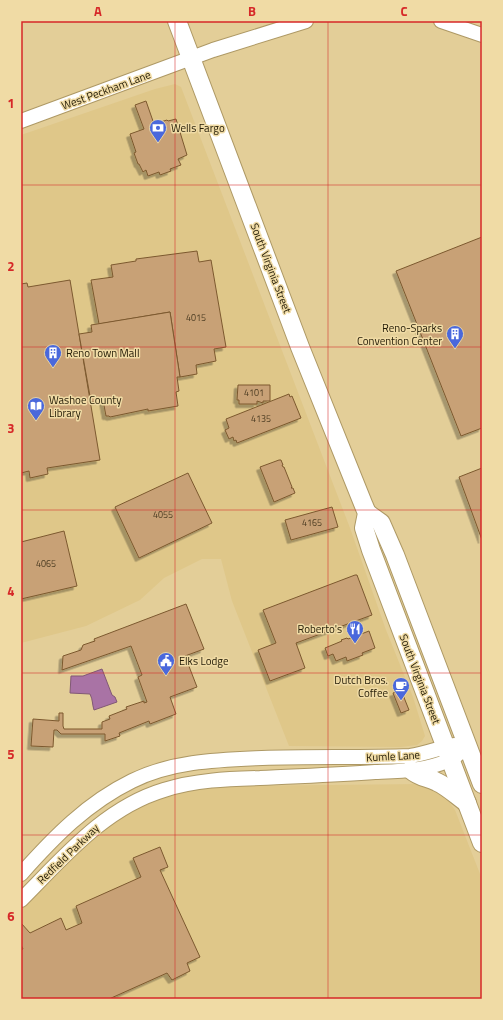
<svg xmlns="http://www.w3.org/2000/svg" width="503" height="1020" font-family="'Titillium Web',sans-serif">
<style>
.built{fill:#dfc789}
.water{fill:#a973a5;stroke:#815975}
.building{fill:#c8a176;stroke:#7c592f;filter:url(#shadow)}
.lines{fill:none;stroke-linecap:round;stroke-linejoin:round}
.minor-casing{stroke:#ae9965;stroke-width:16}
.major-casing{stroke:#ae9965;stroke-width:20}
.minor{stroke:#fff;stroke-width:14}
.major{stroke:#fff;stroke-width:18}
.grid{fill:none;stroke:#d62828;stroke-width:1;stroke-opacity:0.55}
.labels{text-anchor:middle;stroke-width:3;stroke-linejoin:round;paint-order:stroke}
.number-label{font-size:9px;fill:#4c3c22}
.street-label{font-size:11px;fill:#231b06;stroke:#f0dba5}
.poi-label{font-size:11px;fill:#231b06;stroke:#f0dba5;text-anchor:start}
.neatline{fill:none;stroke:#d62828;stroke-width:1.5}
.grid-label{font-size:13px;text-anchor:middle;font-weight:bold;fill:#d62828}
</style>
<defs>
<filter id="shadow"><feDropShadow dx="-3.5" dy="3.5" stdDeviation="0" flood-color="#0004"/></filter>
</defs>
<rect width="100%" height="100%" fill="#e3ce98"/>
<!-- built -->
<g class="built">
<path d="M 175,84 L 181,87 L 350,528 L 386,630 L 413,697 L 425,736 L 422,741 L 417,745 L 401,747 L 289,746 L 232,601 L 221,559 L 202,559 L 164,578 L 140,600 L 86,626 L 21,643 L 21,135 L 155,89 Z"/>
<path d="M 423,784 L 444,795 L 455,810 L 482,879 L 482,999 L 21,999 L 21,910 L 92,838 L 113,822 L 139,808 L 162,798 L 187,791 L 232,786 Z"/>
</g>
<!-- water -->
<path class="water" d="M 102,669 L 112,695 L 115,697 L 117,702 L 94,710 C 92,704 93,700 90,694 L 70,693 L 71,676 L 83,676 Z"/>
<!-- building -->
<g class="building">
<path d="M 146,101 L 154,124 L 167,120 L 168,121 L 176,119 L 187,155 L 178,159 L 181,165 L 170,169 L 171,171 L 160,175 L 159,172 L 148,176 L 146,170 L 143,172 L 139,164 L 138,164 L 134,153 L 136,152 L 130,134 L 144,129 L 135,105 Z"/>
<path d="M 482,237 L 482,428 L 461,436 L 396,271 Z"/>
<path d="M 197,251 L 199,262 L 211,260 L 226,347 L 214,349 L 216,361 L 196,365 L 197,374 L 180,377 L 170,312 L 99,324 L 91,280 L 113,277 L 111,265 L 136,261 L 136,259 Z"/>
<path d="M 70,280 L 100,460 L 47,468 L 48,474 L 30,478 L 29,471 L 21,473 L 21,284 L 27,283 L 28,287 Z"/>
<path d="M 170,312 L 180,377 L 177,377 L 179,391 L 176,392 L 178,406 L 148,411 L 148,409 L 110,417 L 109,416 L 106,416 L 103,400 L 91,402 L 79,334 L 92,332 L 91,325 Z"/>
<path d="M 238,385 L 270,385 L 270,401 L 263,401 L 263,403 L 257,401 L 257,404 L 239,404 L 239,400 L 237,400 Z"/>
<path d="M 289,394 L 290,397 L 292,396 L 301,418 L 237,443 L 236,440 L 234,441 L 233,437 L 229,439 L 225,430 L 229,428 L 226,419 Z"/>
<path d="M 279,460 L 281,460 L 283,465 L 282,465 L 283,467 L 284,467 L 292,487 L 291,488 L 293,488 L 295,493 L 274,502 L 260,467 Z"/>
<path d="M 482,468 L 482,540 L 459,477 Z"/>
<path d="M 188,473 L 212,523 L 139,558 L 115,507 Z"/>
<path d="M 332,507 L 338,527 L 291,540 L 285,520 Z"/>
<path d="M 64,531 L 77,586 L 21,599 L 21,542 Z"/>
<path d="M 355,575 L 357,575 L 372,615 L 296,643 L 305,668 L 270,681 L 258,650 L 276,643 L 263,610 Z"/>
<path d="M 186,604 L 204,649 L 185,656 L 197,687 L 170,697 L 176,714 L 150,724 L 149,721 L 119,733 L 120,736 L 105,741 L 105,734 L 61,734 L 57,730 L 54,730 L 53,747 L 31,746 L 33,719 L 59,721 L 59,713 L 63,713 L 63,726 L 64,729 L 102,729 L 102,722 L 110,719 L 109,716 L 127,709 L 126,707 L 144,701 L 144,703 L 147,702 L 138,677 L 142,675 L 131,646 L 62,670 L 63,656 L 81,650 L 83,645 L 95,641 L 94,639 Z"/>
<path d="M 369,631 L 375,648 L 362,653 L 363,655 L 347,661 L 346,657 L 336,661 L 333,654 L 328,656 L 325,648 L 342,641 L 341,640 L 347,638 L 348,639 Z"/>
<path d="M 401,690 L 409,710 L 401,713 L 393,693 Z"/>
<path d="M 160,847 L 168,867 L 160,870 L 200,957 L 187,963 L 190,971 L 172,980 L 167,973 L 109,999 L 21,999 L 21,950 L 23,949 L 21,945 L 21,923 L 30,933 L 61,918 L 66,930 L 82,923 L 76,906 L 141,877 L 133,858 Z"/>
</g>
<g class="lines">
<defs>
<g id="minor">
<path d="M 441,21 L 482,35"/>
<path d="M 21,121 L 213,50 L 306,21"/>
<path d="M 21,874 C 54,837 87,803 132,781 C 173,761 217,760 262,758 C 311,756 361,758 410,756 C 425,754 439,748 454,745"/>
<path d="M 21,900 C 63,858 104,808 164,790 C 195,780 227,779 260,778 C 298,776 336,775 375,772 C 400,771 426,771 449,760 C 457,757 462,750 467,744"/>
</g>
<g id="major">
<path d="M 177,21 L 300,347 L 364,506 L 367,513 L 364,528 L 371,550 L 482,843"/>
<path d="M 367,513 L 381,523 L 395,555 L 482,784"/>
<path d="M 411,770 C 420,778 428,777 437,782 C 448,787 457,796 467,803"/>
</g>
</defs>
<!-- minor casing -->
<use href="#minor" class="minor-casing"/>
<!-- major casing -->
<use href="#major" class="major-casing"/>
<!-- minor -->
<use href="#minor" class="minor"/>
<!-- major -->
<use href="#major" class="major"/>
</g>
<!-- grid -->
<path class="grid" d="M 175,21 L 175,999M 328,21 L 328,999M 21,185 L 482,185M 21,347 L 482,347M 21,510 L 482,510M 21,673 L 482,673M 21,835 L 482,835"/>
<!-- icons -->
<defs>
<symbol id="bank-pin" viewBox="-11 -11 22 30"><path d="M0 17L-7.5 6A9.5 9.5 0 1 1 7.5 6Z" fill="#4a68dc" stroke="#f0dba5"/><path d="M-6-4H6V4H-6ZM0-2.3a2.3 2.3 0 1 0 0 4.6a2.3 2.3 0 1 0 0-4.6Z" fill="#fff"/></symbol>
<symbol id="building-pin" viewBox="-11 -11 22 30"><path d="M0 17L-7.5 6A9.5 9.5 0 1 1 7.5 6Z" fill="#4a68dc" stroke="#f0dba5"/><path d="M-4-6H4V6H1V3H-1V6H-4ZM-2.5-4.3h1.7v1.8h-1.7ZM.8-4.3h1.7v1.8H.8ZM-2.5-1h1.7V.8h-1.7ZM.8-1h1.7V.8H.8Z" fill="#fff"/></symbol>
<symbol id="library-pin" viewBox="-11 -11 22 30"><path d="M0 17L-7.5 6A9.5 9.5 0 1 1 7.5 6Z" fill="#4a68dc" stroke="#f0dba5"/><path d="M-6-4Q-3-5.5-.7-3.5V5Q-3 3-6 4ZM6-4Q3-5.5 .7-3.5V5Q3 3 6 4Z" fill="#fff"/></symbol>
<symbol id="restaurant-pin" viewBox="-11 -11 22 30"><path d="M0 17L-7.5 6A9.5 9.5 0 1 1 7.5 6Z" fill="#4a68dc" stroke="#f0dba5"/><path d="M-5-6h1v4h1v-4h1v4h1v-4h1v5L-1.5 .5V6h-2V.5L-5-1ZM5-6V6H3V1.5H1.5Q1.5-4 5-6Z" fill="#fff"/></symbol>
<symbol id="civic-pin" viewBox="-11 -11 22 30"><path d="M0 17L-7.5 6A9.5 9.5 0 1 1 7.5 6Z" fill="#4a68dc" stroke="#f0dba5"/><path d="M-.6-6.5H3V-4.5H.6V-3L4-1V1h2V6H-6V1h2V-1L-.6-3ZM-1.2 2.5V6h2.4V2.5Z" fill="#fff"/></symbol>
<symbol id="cafe-pin" viewBox="-11 -11 22 30"><path d="M0 17L-7.5 6A9.5 9.5 0 1 1 7.5 6Z" fill="#4a68dc" stroke="#f0dba5"/><path d="M-5.5-4.5H6V0H3Q3 3.5 0 3.5H-2.5Q-5.5 3.5-5.5 0ZM3-3.2v2h1.7v-2ZM-6 4.5H4V6H-6Z" fill="#fff"/></symbol>
</defs>
<g fill-rule="evenodd">
<use href="#bank-pin" x="148" y="118" width="20" height="27"/>
<use href="#building-pin" x="445" y="324" width="20" height="27"/>
<use href="#building-pin" x="43" y="343" width="20" height="27"/>
<use href="#library-pin" x="26" y="396" width="20" height="27"/>
<use href="#restaurant-pin" x="345" y="619" width="20" height="27"/>
<use href="#civic-pin" x="156" y="651" width="20" height="27"/>
<use href="#cafe-pin" x="391" y="676" width="20" height="27"/>
</g>
<g class="labels">
<!-- number labels -->
<g class="number-label">
<text x="196" y="321">4015</text>
<text x="254" y="396">4101</text>
<text x="261" y="422">4135</text>
<text x="163" y="518">4055</text>
<text x="312" y="526">4165</text>
<text x="46" y="567">4065</text>
</g>
<!-- street labels -->
<g class="street-label">
<text transform="translate(106 90) rotate(-20)" y="4">West Peckham Lane</text>
<text transform="translate(271 268) rotate(69)" y="4">South Virginia Street</text>
<text transform="translate(420 679) rotate(69)" y="4">South Virginia Street</text>
<text transform="translate(393 756) rotate(-3)" y="4">Kumle Lane</text>
<text transform="translate(68 854) rotate(-44)" y="4">Redfield Parkway</text>
</g>
<!-- poi labels -->
<g class="poi-label">
<text x="171" y="132">Wells Fargo</text>
<text x="442" y="332" text-anchor="end">Reno-Sparks<tspan x="442" dy="13">Convention Center</tspan></text>
<text x="66" y="357">Reno Town Mall</text>
<text x="49" y="404">Washoe County<tspan x="49" dy="13">Library</tspan></text>
<text x="342" y="633" text-anchor="end">Roberto's</text>
<text x="179" y="665">Elks Lodge</text>
<text x="388" y="684" text-anchor="end">Dutch Bros.<tspan x="388" dy="13">Coffee</tspan></text>
</g>
</g>
<!-- border -->
<rect width="503" height="1020" fill="none" stroke="#f0dba5" stroke-width="44"/>
<rect x="22" y="22" width="459" height="976" class="neatline"/>
<g class="grid-label">
<text x="98" y="16">A</text>
<text x="252" y="16">B</text>
<text x="404" y="16">C</text>
<text x="11" y="108">1</text>
<text x="11" y="271">2</text>
<text x="11" y="433">3</text>
<text x="11" y="596">4</text>
<text x="11" y="759">5</text>
<text x="11" y="921">6</text>
</g>
</svg>
